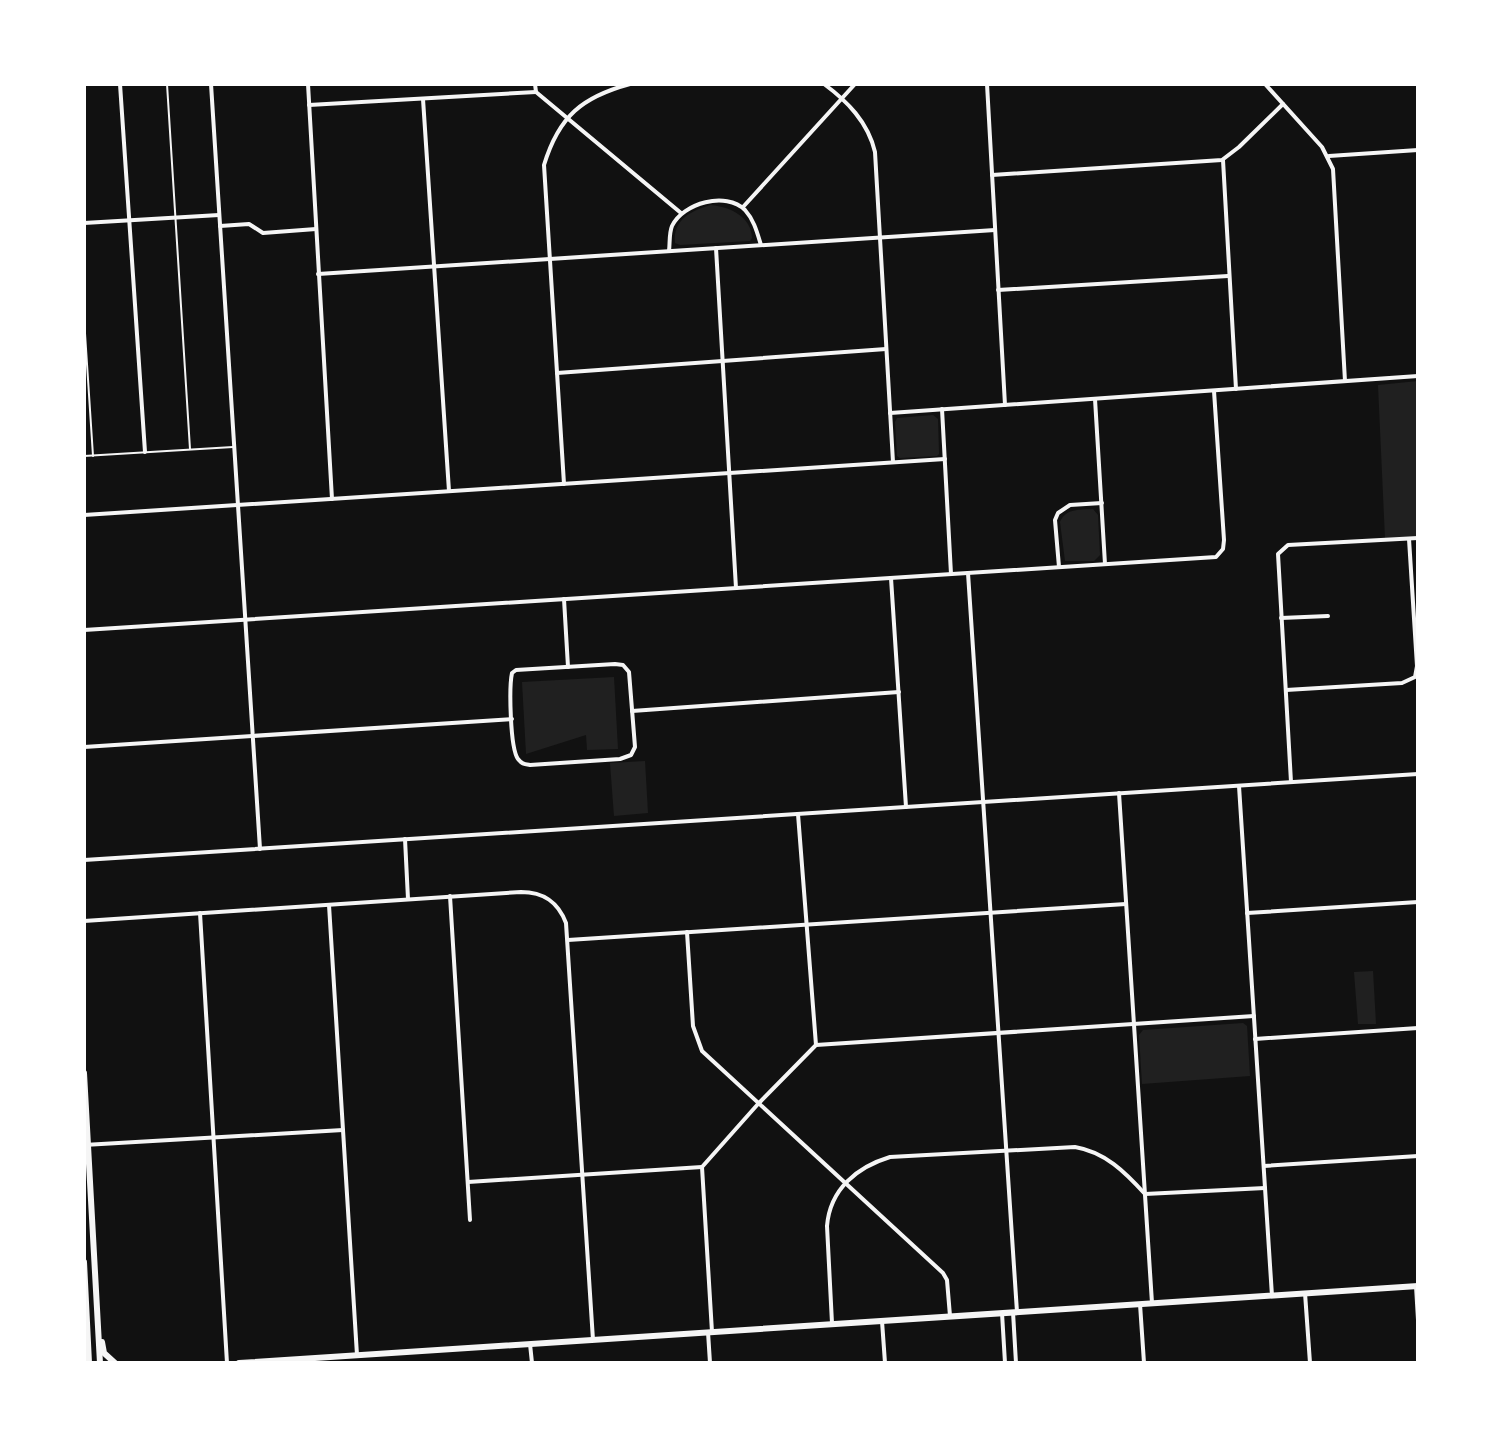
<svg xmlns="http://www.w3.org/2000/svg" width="1502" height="1447" font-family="'Varela Round',sans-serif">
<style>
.green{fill:#202020}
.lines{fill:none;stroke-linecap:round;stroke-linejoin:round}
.service{stroke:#f5f5f5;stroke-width:2}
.minor{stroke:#f5f5f5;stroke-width:4}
.secondary{stroke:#f5f5f5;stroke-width:6}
.primary{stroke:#f5f5f5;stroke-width:6}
</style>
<rect width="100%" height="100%" fill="#111"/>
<!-- green -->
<g class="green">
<path d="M 711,205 C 731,207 751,217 752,238 L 750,241 L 680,245 L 675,243 C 672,220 692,210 711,205 Z"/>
<path d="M 1418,381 L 1418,537 L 1385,538 L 1378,385 Z"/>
<path d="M 933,415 L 938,419 L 939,454 L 937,456 L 900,458 L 897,456 L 895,422 L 897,418 Z"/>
<path d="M 1093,509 L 1098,515 L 1100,555 L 1094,561 L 1065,561 L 1060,522 C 1066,508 1079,510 1093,509 Z"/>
<path d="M 614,677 L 618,749 L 587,750 L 586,735 L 526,754 L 522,682 Z"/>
<path d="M 645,761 L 648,813 L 614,816 L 610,763 Z"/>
<path d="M 1373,971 L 1376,1024 L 1358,1024 L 1354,972 Z"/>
<path d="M 1243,1023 L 1247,1026 L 1250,1076 L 1142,1084 L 1139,1035 L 1143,1030 Z"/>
</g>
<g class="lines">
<!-- service -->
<g class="service">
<path d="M 167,84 L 190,449"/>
<path d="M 84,318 L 93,456"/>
<path d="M 84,456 L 233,447"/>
</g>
<!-- minor -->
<g class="minor">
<path d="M 120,84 L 145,452"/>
<path d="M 211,84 L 260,849"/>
<path d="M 308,84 L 332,499"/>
<path d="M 535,84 L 536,92 L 681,213"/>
<path d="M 824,84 C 847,101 868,122 875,152 L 893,462"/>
<path d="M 987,84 L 1005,405"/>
<path d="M 1265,84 L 1322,147 L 1333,169 L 1345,381"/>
<path d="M 423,99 L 449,491"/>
<path d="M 309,105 L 536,92"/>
<path d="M 1329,156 L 1418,150"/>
<path d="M 1223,160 L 1236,389"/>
<path d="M 992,175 L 1222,160 L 1239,147 L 1283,104"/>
<path d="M 743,207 L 855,84"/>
<path d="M 84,223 L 219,215"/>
<path d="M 220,226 L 249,224 L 263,233 L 316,229"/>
<path d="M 716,248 L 736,588"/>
<path d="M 669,251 C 670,243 669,233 672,226 C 683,203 726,191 745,210 C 754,220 757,232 761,245"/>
<path d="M 318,274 L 995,230"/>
<path d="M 998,290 L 1228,276"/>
<path d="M 557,373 L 886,349"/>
<path d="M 1095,399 L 1105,564"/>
<path d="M 942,409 L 951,574"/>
<path d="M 890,413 L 1418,376"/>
<path d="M 564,484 L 544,165 C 559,116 582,97 630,84"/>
<path d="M 84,515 L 945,459"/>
<path d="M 1059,567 L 1055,520 L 1058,513 L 1070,505 L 1102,503"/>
<path d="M 968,573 L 1017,1312"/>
<path d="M 891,578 L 906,807"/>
<path d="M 564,599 L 568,667"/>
<path d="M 1281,618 L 1328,616"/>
<path d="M 84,630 L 1216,557 L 1223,549 L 1224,540 L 1214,391"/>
<path d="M 615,664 L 623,665 L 629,672 L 635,747 L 631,755 L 620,759 L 530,765 C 524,764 522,764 518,759 C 510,748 509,687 512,673 L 516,670 Z"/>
<path d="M 1286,690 L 1402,683 L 1415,677 L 1417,666 L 1409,539"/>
<path d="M 632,711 L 899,692"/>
<path d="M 84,747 L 512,719"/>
<path d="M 1291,782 L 1278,554 L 1288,545 L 1418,538"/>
<path d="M 1239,786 L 1272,1296"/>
<path d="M 1119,793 L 1152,1303"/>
<path d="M 798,814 L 816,1045"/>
<path d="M 405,839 L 408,899"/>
<path d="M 84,860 L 1418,774"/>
<path d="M 450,896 L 470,1220"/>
<path d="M 329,905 L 357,1355"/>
<path d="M 200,913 L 227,1363"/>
<path d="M 1247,913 L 1418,902"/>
<path d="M 84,921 L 521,892 C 544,892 558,902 566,923 L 593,1340"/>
<path d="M 687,932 L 693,1026 L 702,1051 L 943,1273 L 947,1280 L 950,1316"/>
<path d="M 568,940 L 1126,904"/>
<path d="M 1255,1039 L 1418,1028"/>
<path d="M 84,1145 L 343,1130"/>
<path d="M 1264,1166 L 1418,1156"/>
<path d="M 468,1182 L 702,1167"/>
<path d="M 1416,1286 L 1418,1320"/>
<path d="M 1305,1293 L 1310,1363"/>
<path d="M 1140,1304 L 1144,1363"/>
<path d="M 1013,1312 L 1016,1363"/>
<path d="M 1002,1313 L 1005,1363"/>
<path d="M 882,1321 L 885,1363"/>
<path d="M 832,1323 L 827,1226 C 830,1189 857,1167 890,1157 L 1075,1147 C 1105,1152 1125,1172 1145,1194 L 1265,1188"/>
<path d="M 708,1332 L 710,1363"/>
<path d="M 712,1332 L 702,1167 L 758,1104 L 816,1045 L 1254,1016"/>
<path d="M 530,1344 L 532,1363"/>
</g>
<!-- secondary -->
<path class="secondary" d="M 239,1363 L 1418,1286"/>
<!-- primary -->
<g class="primary">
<path d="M 84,1073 L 100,1363"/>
<path d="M 84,1262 L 89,1363"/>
<path d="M 102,1342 L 104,1353 L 115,1363"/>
</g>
</g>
<!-- border -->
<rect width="1502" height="1447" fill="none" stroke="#ffffff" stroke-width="172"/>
</svg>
